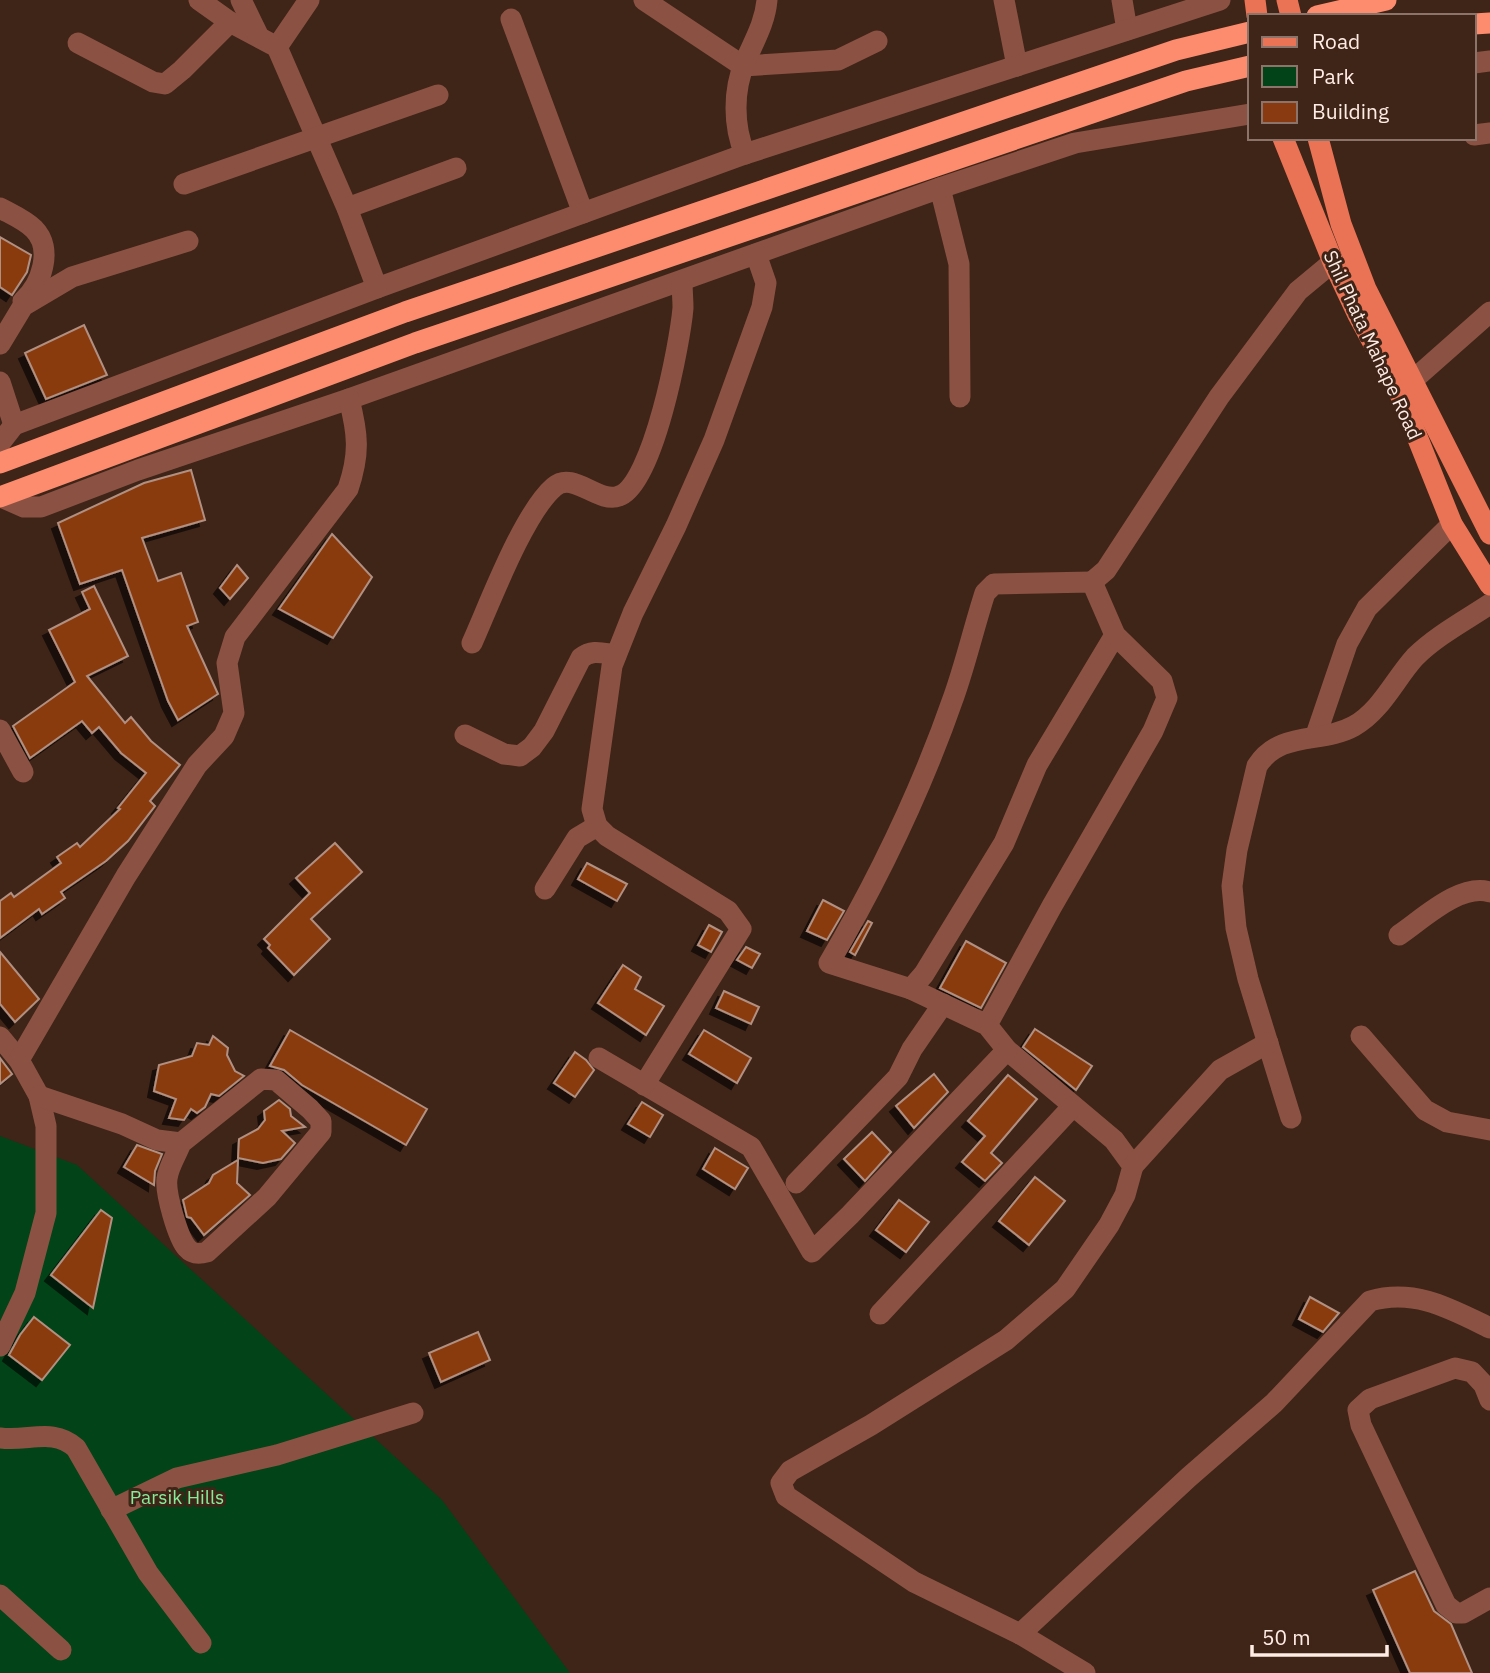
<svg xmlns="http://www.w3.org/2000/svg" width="1490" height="1673" font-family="'IBM Plex Sans',sans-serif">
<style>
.green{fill:#024318}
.building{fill:#8a3a10;stroke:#b19081;stroke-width:2;filter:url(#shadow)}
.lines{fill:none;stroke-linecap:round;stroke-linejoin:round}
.minor{stroke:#8b5243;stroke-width:21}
.major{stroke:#e97354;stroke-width:21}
.highway{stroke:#fd8c6e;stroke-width:21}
.labels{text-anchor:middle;stroke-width:6;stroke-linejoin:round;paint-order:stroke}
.street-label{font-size:19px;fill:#ffece4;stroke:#3f2418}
.park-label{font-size:19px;fill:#86ec99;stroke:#3f2418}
</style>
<defs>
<filter id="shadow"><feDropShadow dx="-6" dy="6" stdDeviation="0" flood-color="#0009"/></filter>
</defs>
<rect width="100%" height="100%" fill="#3f2418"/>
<!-- green -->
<path class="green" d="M 0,1136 L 77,1165 L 442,1500 L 570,1673 L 0,1673 Z"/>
<!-- building -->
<g class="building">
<path d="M 0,237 L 31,255 L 27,272 L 12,295 L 0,287 Z"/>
<path d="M 84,325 L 107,375 L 46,399 L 25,353 Z"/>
<path d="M 191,470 L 205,520 L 142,538 L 158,581 L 181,573 L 198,622 L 187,626 L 218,694 L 178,720 L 168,701 L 122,570 L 80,584 L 58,523 L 144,483 Z"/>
<path d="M 332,534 L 372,577 L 333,638 L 279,609 Z"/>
<path d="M 237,565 L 248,578 L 230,599 L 220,588 Z"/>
<path d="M 94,586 L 128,656 L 87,676 L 125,723 L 131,717 L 151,741 L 180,765 L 150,801 L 155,806 L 128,841 L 106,861 L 61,892 L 65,898 L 42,914 L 39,909 L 0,938 L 0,901 L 11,893 L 14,897 L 61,863 L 57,857 L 77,843 L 80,847 L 120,809 L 118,808 L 146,773 L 121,753 L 99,727 L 92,733 L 82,721 L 30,758 L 13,726 L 75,682 L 49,630 L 90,609 L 82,592 Z"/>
<path d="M 335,843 L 362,872 L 311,919 L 330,939 L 294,975 L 268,948 L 270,945 L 264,939 L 310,893 L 296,878 Z"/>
<path d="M 587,863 L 627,884 L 617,901 L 578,879 Z"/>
<path d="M 823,900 L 844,911 L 827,940 L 807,931 Z"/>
<path d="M 868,921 L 872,923 L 855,955 L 850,952 Z"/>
<path d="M 709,925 L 722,932 L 711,952 L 698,945 Z"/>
<path d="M 966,941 L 1006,963 L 981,1008 L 940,988 Z"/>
<path d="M 746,947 L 760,954 L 752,968 L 737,960 Z"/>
<path d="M 0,952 L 39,999 L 15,1022 L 0,1004 Z"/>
<path d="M 623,965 L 641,977 L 635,989 L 664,1006 L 646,1035 L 598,1003 Z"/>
<path d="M 724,991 L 759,1007 L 751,1024 L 716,1008 Z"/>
<path d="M 1035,1029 L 1092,1066 L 1076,1090 L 1023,1047 Z"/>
<path d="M 290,1030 L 427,1109 L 406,1145 L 302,1085 L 284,1070 L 270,1066 Z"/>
<path d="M 704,1030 L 751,1058 L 737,1083 L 689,1054 Z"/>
<path d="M 213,1036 L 228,1048 L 227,1055 L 235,1071 L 244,1076 L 219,1096 L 211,1094 L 205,1107 L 197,1113 L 191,1109 L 184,1120 L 169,1118 L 176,1099 L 154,1091 L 159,1065 L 192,1056 L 197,1043 L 209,1045 Z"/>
<path d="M 575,1052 L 586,1060 L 594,1070 L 575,1097 L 554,1083 Z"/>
<path d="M 0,1058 L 12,1074 L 0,1084 Z"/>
<path d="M 934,1074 L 948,1092 L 914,1128 L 896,1106 Z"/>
<path d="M 1008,1075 L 1037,1099 L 991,1153 L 1002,1163 L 985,1181 L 962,1162 L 985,1136 L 968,1121 Z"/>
<path d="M 279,1100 L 290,1109 L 291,1116 L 305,1127 L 282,1131 L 295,1143 L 281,1159 L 263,1163 L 238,1158 L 239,1139 L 258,1129 L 265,1120 L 264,1111 Z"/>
<path d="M 642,1102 L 663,1115 L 650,1137 L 628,1124 Z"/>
<path d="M 872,1132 L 891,1152 L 865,1181 L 844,1159 Z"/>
<path d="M 137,1145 L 162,1154 L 155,1171 L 154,1185 L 124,1167 Z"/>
<path d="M 715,1148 L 748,1168 L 735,1189 L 703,1169 Z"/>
<path d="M 238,1160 L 237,1183 L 250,1195 L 204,1235 L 191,1218 L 187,1217 L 183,1200 L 209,1183 L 213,1175 Z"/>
<path d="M 1035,1177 L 1065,1201 L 1029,1245 L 999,1221 Z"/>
<path d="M 899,1200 L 929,1222 L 906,1252 L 876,1230 Z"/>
<path d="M 101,1210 L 112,1218 L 93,1308 L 51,1275 Z"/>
<path d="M 1310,1297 L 1339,1313 L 1323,1332 L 1299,1319 Z"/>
<path d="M 34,1317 L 70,1345 L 42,1380 L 9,1355 L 20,1335 Z"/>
<path d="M 478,1332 L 490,1360 L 441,1382 L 429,1353 Z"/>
<path d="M 1415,1571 L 1434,1611 L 1451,1624 L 1472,1673 L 1410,1673 L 1373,1590 Z"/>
</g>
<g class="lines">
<!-- minor -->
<g class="minor">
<path d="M 199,0 L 230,22 L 277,47 L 347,208 L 377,288"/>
<path d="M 241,0 L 259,37"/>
<path d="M 644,0 L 743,66 L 838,60 L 877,41"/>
<path d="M 1004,0 L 1017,66"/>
<path d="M 1122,0 L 1127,30"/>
<path d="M 511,19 L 583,213"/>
<path d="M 78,43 L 153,82 L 165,84 L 182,70 L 230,22"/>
<path d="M 277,47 L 309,0"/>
<path d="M 1474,63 L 1490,61"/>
<path d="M 1474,135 L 1490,133"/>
<path d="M 745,154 C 733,126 733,90 745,62 C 754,41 765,23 767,0"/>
<path d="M 184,184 L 438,95"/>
<path d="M 940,188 L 959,264 L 960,397"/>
<path d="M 0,208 C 11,214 25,220 34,229 C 54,249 41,285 23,301"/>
<path d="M 347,208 L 456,168"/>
<path d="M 0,344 L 23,306 L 72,277 L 188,241"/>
<path d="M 0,382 L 14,425"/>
<path d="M 1398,389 L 1412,381 L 1490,312"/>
<path d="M 0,443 L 14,425 L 377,288 L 745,154 L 1220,0"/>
<path d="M 1,497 L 24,507 L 41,507 L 138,470 L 349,399 L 940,188 L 1075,143 L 1250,114"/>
<path d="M 1092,582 L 1106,570 L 1219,397 L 1298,291 L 1333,262"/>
<path d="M 472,643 C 490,603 523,514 554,487 C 573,470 598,504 619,496 C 653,485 680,343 683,308 C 683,299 682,290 682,281"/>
<path d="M 0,730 L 23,772"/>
<path d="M 465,735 L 504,754 L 520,756 L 532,747 L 544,731 L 581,658 C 592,649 602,653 616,655"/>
<path d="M 1316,735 L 1347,644 L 1367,608 L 1452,524"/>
<path d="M 545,889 L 577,838 L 597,826"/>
<path d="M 1399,935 C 1424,918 1460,883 1490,892"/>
<path d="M 911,989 L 924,974 L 1004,843 L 1037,765 L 1115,635"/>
<path d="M 987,1025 L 911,989 L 829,963 C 879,878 922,788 954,696 C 966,662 974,627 985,593 L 994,584 L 1092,582 L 1115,635 L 1162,681 L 1167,698 L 1153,731 L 1052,906 L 987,1025 L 1007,1050 L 1114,1140 L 1133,1166 L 1125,1195 L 1109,1225 L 1065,1289 L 1006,1340 L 871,1425 L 790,1471 L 781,1483 L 786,1496 L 914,1582 L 1020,1634 L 1189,1477 L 1274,1403 L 1370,1301 C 1415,1288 1451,1309 1490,1328"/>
<path d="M 1361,1036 L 1425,1110 L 1447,1122 L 1490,1130"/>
<path d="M 0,1037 L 19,1060 L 39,1096 L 46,1126 L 46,1213 L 25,1293 L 0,1346"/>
<path d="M 599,1058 L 751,1147 L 812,1252 L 850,1215 L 1007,1050"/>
<path d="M 19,1060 L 126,876 L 197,765 L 224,736 L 234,713 L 227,663 L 235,637 L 348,489 C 360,454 358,434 349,399"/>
<path d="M 644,1085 L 741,929 L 728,911 L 607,836 L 597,826 L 592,809 L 612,666 L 633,613 L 676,526 L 714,440 L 762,307 L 766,283 L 756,254"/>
<path d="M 39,1096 L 122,1124 L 157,1140 L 181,1143 L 261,1079 L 276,1080 L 310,1109 L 321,1121 L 321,1132 L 267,1197 L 207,1252 C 200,1254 193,1255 187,1248 C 178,1238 165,1193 167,1179 C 168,1167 177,1154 181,1143"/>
<path d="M 1291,1118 L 1248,979 L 1236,928 L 1232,886 L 1237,850 L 1257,766 C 1280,730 1322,744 1354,726 C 1381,711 1395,679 1415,657 C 1436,636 1466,620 1490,604"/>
<path d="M 1133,1166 L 1220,1070 L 1268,1043"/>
<path d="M 796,1183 L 898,1077 L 912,1049 L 943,1004"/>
<path d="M 880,1314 L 1073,1106"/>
<path d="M 1490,1400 L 1484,1385 L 1472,1372 L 1455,1368 L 1370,1399 L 1358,1410 L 1361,1425 L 1446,1605 L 1456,1613 L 1463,1613 L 1490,1598"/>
<path d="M 0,1438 C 28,1442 53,1427 76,1448 L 148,1573 L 201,1643"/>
<path d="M 111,1510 L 177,1478 L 277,1455 L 413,1413"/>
<path d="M 0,1595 L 61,1650"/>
<path d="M 1020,1634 L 1085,1673"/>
</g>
<!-- major -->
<g class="major">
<path d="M 1255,0 L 1257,16"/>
<path d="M 1287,0 L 1291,16"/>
<path d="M 1283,138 L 1333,262 L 1358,315 L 1398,389 L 1452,524 L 1490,585"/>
<path d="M 1318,138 L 1341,224 L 1366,289 L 1490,534"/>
</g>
<!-- highway -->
<g class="highway">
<path d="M 1317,16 L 1386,0"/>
<path d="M 1474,24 L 1490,23"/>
<path d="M 0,463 L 405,312 L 1176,50 L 1250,32"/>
<path d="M 0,497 L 415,343 L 1186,81 L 1250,66"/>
</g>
</g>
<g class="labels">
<!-- street labels -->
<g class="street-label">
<text transform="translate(1373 345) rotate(65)" y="7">Shil Phata Mahape Road</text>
</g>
<!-- park labels -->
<g class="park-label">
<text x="177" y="1504">Parsik Hills</text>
</g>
</g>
<!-- legend -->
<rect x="1248" y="14" width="228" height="126" fill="#3f2418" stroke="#8c746a" stroke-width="2"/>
<rect x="1262" y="37" width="35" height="10" fill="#e97354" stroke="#8c746a" stroke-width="2"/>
<text x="1312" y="49" font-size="21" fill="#ffece4">Road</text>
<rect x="1262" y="66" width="35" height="21" fill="#024318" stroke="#8c746a" stroke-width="2"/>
<text x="1312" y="84" font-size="21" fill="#ffece4">Park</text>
<rect x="1262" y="102" width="35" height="21" fill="#8a3a10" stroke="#8c746a" stroke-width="2"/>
<text x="1312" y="119" font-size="21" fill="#ffece4">Building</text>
<!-- scale -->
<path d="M1252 1645v10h135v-10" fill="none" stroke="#ffece4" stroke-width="3.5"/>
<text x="1262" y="1645" font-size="21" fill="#ffece4" stroke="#3f2418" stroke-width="5" paint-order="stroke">50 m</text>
</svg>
